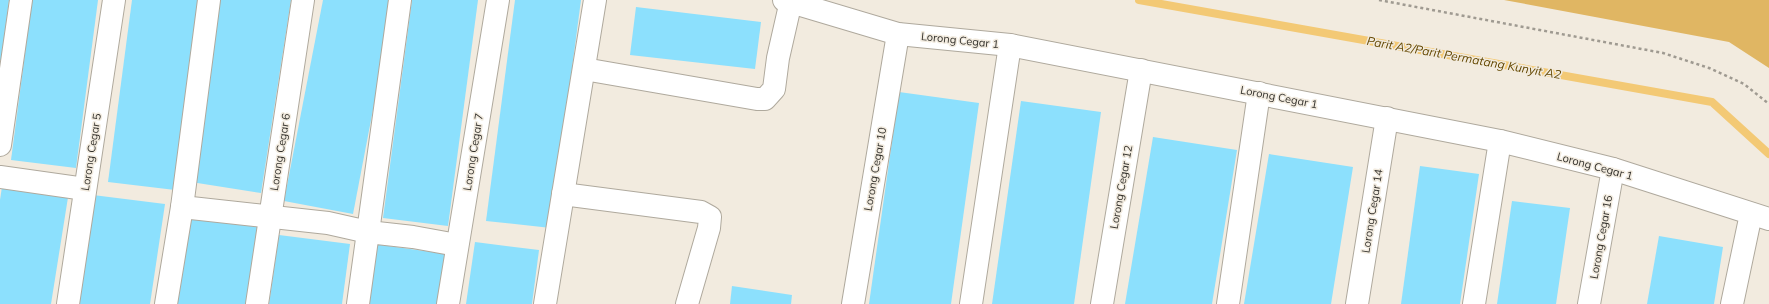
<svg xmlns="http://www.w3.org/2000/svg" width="1769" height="304" font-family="Mulish,sans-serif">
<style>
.forest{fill:#e0b663}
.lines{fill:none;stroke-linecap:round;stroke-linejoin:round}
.stream{stroke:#f3c975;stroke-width:8}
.building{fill:#8ce0fd}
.minor-casing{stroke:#afa99d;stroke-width:24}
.path{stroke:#9f9a91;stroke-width:2.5;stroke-dasharray:3 3;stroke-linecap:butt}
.minor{stroke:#fff;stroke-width:22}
.labels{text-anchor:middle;stroke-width:3;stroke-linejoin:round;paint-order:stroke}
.street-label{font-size:11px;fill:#33312c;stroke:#f2ebdf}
.water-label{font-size:12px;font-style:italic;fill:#644802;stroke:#f2ebdf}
</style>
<rect width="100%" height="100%" fill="#f2ebdf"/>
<!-- forest -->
<path class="forest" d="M 1504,0 L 1769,0 L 1769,68 L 1729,42 Z"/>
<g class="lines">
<!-- stream -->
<path class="stream" d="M 1139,0 L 1712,102 L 1769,154"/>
</g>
<!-- building -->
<g class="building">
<path d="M 0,0 L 9,0 L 1,60 L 0,60 Z"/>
<path d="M 32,0 L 98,0 L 76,168 L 11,160 Z"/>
<path d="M 132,0 L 200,0 L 175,190 L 108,182 Z"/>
<path d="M 220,0 L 291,0 L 261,193 L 191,182 Z"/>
<path d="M 323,0 L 394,0 L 353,214 L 284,201 Z"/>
<path d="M 412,0 L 478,0 L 448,226 L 383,218 Z"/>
<path d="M 515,0 L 581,0 L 551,228 L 486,221 Z"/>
<path d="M 636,7 L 761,22 L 755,69 L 630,55 Z"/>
<path d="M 899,92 L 979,103 L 951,304 L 869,304 Z"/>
<path d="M 1021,101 L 1101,112 L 1074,304 L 992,304 Z"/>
<path d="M 1153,137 L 1237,150 L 1212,304 L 1125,304 Z"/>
<path d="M 1269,154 L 1353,167 L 1331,304 L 1244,304 Z"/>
<path d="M 1420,166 L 1479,174 L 1460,304 L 1401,304 Z"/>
<path d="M 3,180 L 69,191 L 51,304 L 0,304 L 0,200 Z"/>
<path d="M 93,195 L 165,204 L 150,304 L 77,304 Z"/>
<path d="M 1512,201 L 1570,208 L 1556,304 L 1497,304 Z"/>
<path d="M 186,217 L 257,227 L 246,304 L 173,304 Z"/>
<path d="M 279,235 L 350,244 L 342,304 L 269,304 Z"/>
<path d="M 1659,236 L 1723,247 L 1714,304 L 1647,304 Z"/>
<path d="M 475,242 L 539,250 L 532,304 L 466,304 Z"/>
<path d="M 374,244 L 446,254 L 439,304 L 365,304 Z"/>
<path d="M 732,286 L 792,295 L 791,304 L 730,304 Z"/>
</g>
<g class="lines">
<defs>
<g id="minor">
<path d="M 784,0 L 898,34 L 1010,45 L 1500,141 L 1613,169 L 1769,219"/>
<path d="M 584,69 L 757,99 L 765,99 L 774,89 L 778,58 L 791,1"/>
<path d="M 0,145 L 21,0"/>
<path d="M 0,177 L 85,189"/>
<path d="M 563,194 L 701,212 L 710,217 L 709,228 L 687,304"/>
<path d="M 182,207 L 328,223 L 368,232 L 400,0"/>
<path d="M 68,304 L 114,0"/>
<path d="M 166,304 L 182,207 L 209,0"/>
<path d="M 257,304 L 303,0"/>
<path d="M 358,304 L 368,232 L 413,237 L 457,245"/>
<path d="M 448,304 L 498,0"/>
<path d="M 545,304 L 595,0"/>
<path d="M 853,304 L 898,34"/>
<path d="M 971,304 L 1010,45"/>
<path d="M 1102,304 L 1141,70"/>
<path d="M 1228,304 L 1259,93"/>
<path d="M 1357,304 L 1387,118"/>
<path d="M 1474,304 L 1500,141"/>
<path d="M 1589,304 L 1613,169"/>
<path d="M 1732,304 L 1751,214"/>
</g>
</defs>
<!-- minor casing -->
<use href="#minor" class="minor-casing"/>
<!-- path -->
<path class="path" d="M 1379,0 L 1663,53 L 1709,68 L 1744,84 L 1769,104"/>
<!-- minor -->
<use href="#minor" class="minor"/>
</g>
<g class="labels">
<!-- street labels -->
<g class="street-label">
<text transform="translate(960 40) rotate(6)" y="4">Lorong Cegar 1</text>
<text transform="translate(1279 97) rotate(11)" y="4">Lorong Cegar 1</text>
<text transform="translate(91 152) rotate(-81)" y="4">Lorong Cegar 5</text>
<text transform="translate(280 152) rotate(-81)" y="4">Lorong Cegar 6</text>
<text transform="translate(473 152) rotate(-81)" y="4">Lorong Cegar 7</text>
<text transform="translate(1595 166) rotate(15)" y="4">Lorong Cegar 1</text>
<text transform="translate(875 169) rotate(-80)" y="4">Lorong Cegar 10</text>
<text transform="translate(1121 187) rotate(-80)" y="4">Lorong Cegar 12</text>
<text transform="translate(1372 211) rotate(-81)" y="4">Lorong Cegar 14</text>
<text transform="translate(1601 237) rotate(-80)" y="4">Lorong Cegar 16</text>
</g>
<!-- water labels -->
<g class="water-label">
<text transform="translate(1464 58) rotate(10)" y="4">Parit A2/Parit Permatang Kunyit A2</text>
</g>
</g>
</svg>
